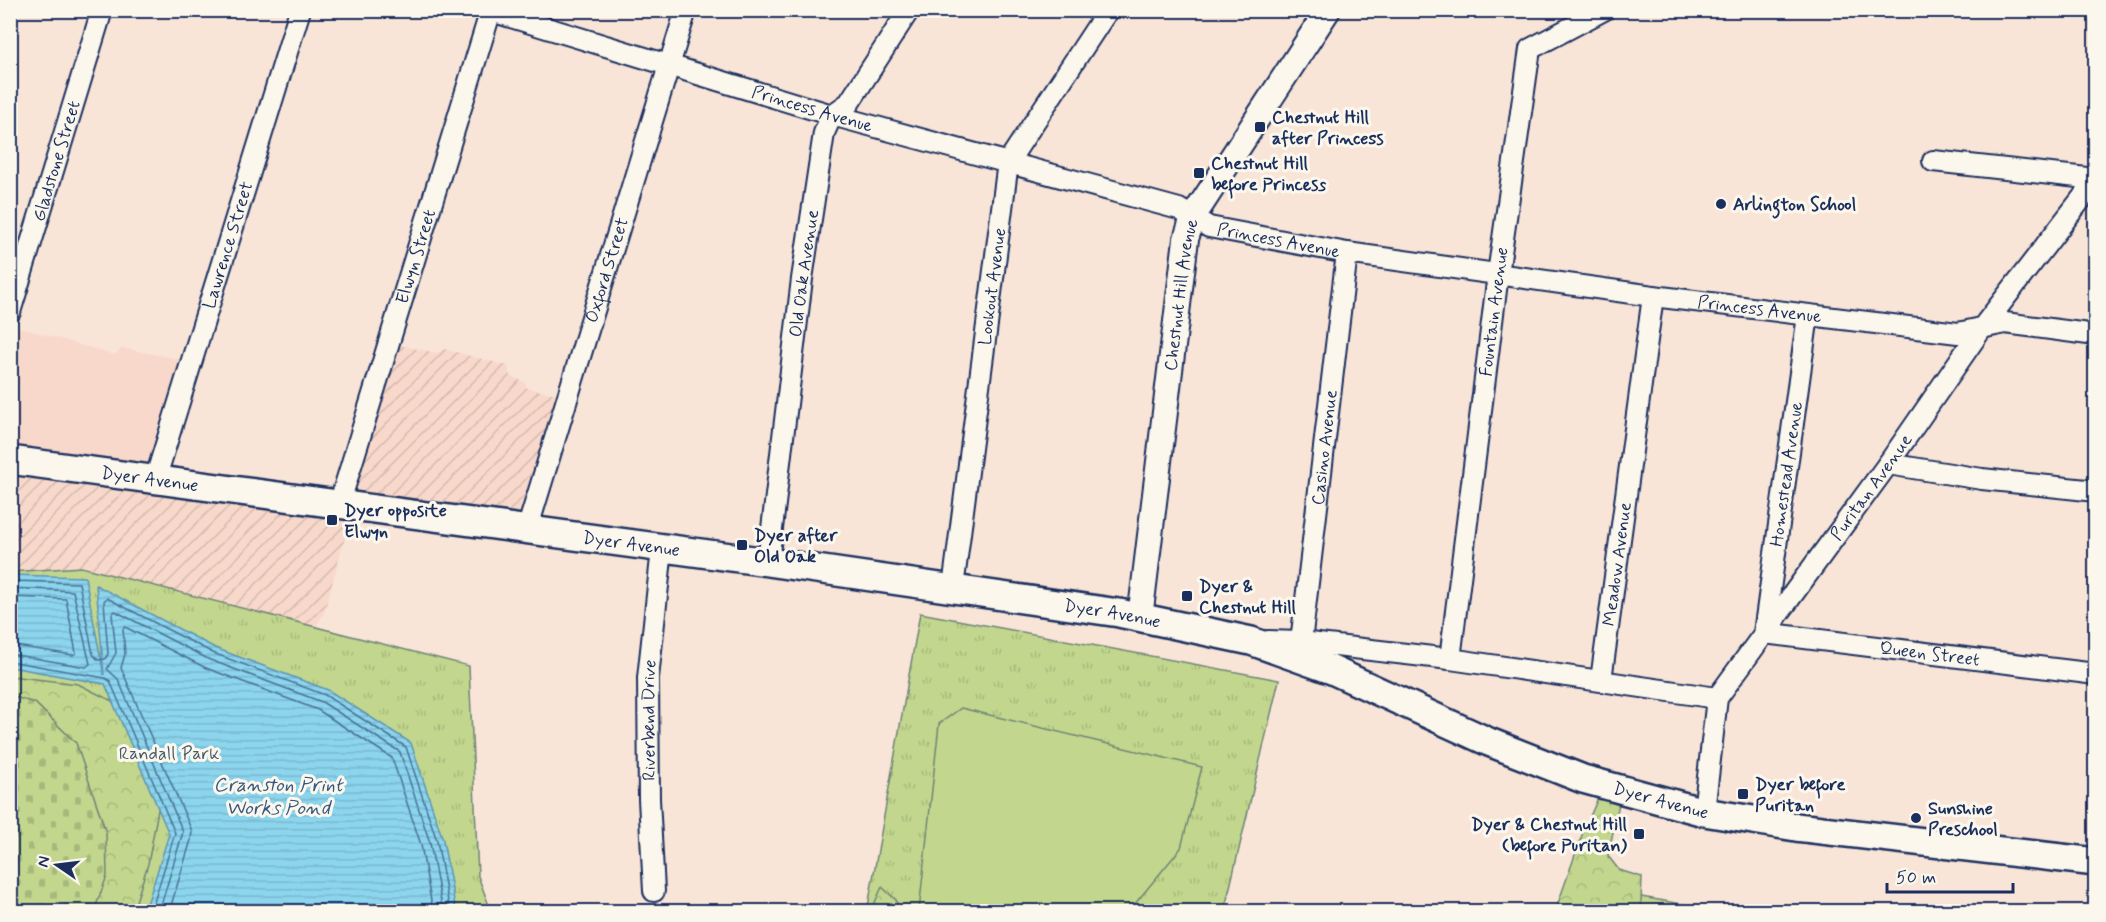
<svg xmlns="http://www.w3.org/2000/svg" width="2106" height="922" font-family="Mynerve,sans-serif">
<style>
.built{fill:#f8d8ca}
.industrial{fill:url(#industrial-furrows)}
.grass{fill:url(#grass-tufts);stroke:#6e8376;stroke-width:1.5}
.forest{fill:url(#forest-crowns);stroke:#6e8376;stroke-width:1.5}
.cemetery{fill:url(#cemetery-stones);stroke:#6e8376;stroke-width:1.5}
.pitch{fill:#c2d78d;stroke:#6e8376;stroke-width:1.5}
.water{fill:url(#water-rules);stroke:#5f93b4;stroke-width:1.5}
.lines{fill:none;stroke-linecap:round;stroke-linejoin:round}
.shore{stroke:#487197;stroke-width:1.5}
.minor-casing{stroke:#1b2f5e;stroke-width:24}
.tertiary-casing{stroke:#1b2f5e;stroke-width:28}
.secondary-casing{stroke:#1b2f5e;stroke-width:32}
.minor{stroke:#fbf7ec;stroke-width:20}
.tertiary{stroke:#fbf7ec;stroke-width:24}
.secondary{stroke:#fbf7ec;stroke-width:27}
.poi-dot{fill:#1b2f5e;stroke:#fbf7ec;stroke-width:2}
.labels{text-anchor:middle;stroke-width:6;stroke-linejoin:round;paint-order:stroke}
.street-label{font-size:18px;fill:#1b2f5e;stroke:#fbf7ec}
.poi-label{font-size:18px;font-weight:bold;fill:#1b2f5e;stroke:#fbf7ec;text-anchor:start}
.park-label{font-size:18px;fill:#45596a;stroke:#fbf7ec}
.water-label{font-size:20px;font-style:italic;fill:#375882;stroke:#fbf7ec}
</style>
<defs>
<pattern id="industrial-furrows" width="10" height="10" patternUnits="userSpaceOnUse" patternTransform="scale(1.5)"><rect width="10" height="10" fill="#f8d8ca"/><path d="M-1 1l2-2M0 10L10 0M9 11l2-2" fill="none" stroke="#d4bab0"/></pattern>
<pattern id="grass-tufts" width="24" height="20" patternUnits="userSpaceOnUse" patternTransform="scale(1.5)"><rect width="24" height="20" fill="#c2d78d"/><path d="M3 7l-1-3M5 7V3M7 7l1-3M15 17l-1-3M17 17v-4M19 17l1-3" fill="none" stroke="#a6b97c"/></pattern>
<pattern id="forest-crowns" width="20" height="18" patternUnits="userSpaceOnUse" patternTransform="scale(1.5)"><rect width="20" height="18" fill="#c2d78d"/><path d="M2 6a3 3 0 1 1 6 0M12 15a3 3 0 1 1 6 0" fill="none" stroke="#a6b97c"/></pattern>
<pattern id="cemetery-stones" width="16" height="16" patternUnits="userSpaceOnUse" patternTransform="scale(1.5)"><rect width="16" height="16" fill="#c2d78d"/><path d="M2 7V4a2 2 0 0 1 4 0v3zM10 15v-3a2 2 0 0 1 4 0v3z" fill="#a6b97c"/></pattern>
<pattern id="water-rules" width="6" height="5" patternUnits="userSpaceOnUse" patternTransform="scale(1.5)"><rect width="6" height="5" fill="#8cd5ed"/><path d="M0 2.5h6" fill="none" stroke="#78b7ce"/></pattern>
</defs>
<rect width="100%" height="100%" fill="#f9e5d8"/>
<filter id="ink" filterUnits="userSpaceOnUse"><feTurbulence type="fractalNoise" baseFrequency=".0167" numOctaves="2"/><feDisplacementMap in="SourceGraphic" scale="12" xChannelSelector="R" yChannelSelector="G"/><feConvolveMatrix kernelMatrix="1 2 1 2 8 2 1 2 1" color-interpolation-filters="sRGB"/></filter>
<g filter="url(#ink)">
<!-- built -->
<path class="built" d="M 11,325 L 115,355 L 122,348 L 189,361 L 154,477 L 11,459 Z"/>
<!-- industrial -->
<path class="industrial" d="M 390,343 L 437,353 L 444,349 L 508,366 L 510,376 L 524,382 L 527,388 L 566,396 L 526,527 L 347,508 L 346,534 L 324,613 L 317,625 L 307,673 L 11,575 L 10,459 L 335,504 Z"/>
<!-- grass -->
<g class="grass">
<path d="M 81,567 L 469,666 L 478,876 L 491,911 L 11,912 L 11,572 Z"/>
<path d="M 920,613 L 1279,680 L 1225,908 L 1242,911 L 867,912 Z"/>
<path d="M 1601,890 L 1722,911 L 1581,912 Z"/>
</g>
<!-- forest -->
<g class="forest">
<path d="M 10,676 L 78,684 L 116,703 L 163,783 L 148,864 L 133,911 L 54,911 L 11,718 Z"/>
<path d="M 1604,784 L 1622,789 L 1608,856 L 1619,870 L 1642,877 L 1641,903 L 1645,911 L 1555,912 L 1582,835 Z"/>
<path d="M 882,887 L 896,900 L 899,911 L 860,911 L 872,909 Z"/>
</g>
<!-- cemetery -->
<path class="cemetery" d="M 11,696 L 35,703 L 76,743 L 106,832 L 107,876 L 94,911 L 11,911 Z"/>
<!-- pitch -->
<path class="pitch" d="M 961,708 L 1202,767 L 1181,848 L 1129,911 L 919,911 L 939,724 Z"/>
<!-- water -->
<path class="water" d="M 10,575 L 85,577 L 104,675 L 96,585 L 215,648 L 328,690 L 411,743 L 443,840 L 456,911 L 145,911 L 169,834 L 105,684 L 11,667 Z"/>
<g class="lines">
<!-- shore -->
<g class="shore">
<path d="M 10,581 L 79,583 L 93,654 L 98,660 L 105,659 L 108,654 L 104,601 L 107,598 L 213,653 L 325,695 L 406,747 L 437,841 L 450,912"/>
<path d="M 10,588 L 73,591 L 90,664 L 86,667 L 10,654"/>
<path d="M 10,597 L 66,599 L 76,653 L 73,655 L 10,645"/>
<path d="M 10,661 L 105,678 L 110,681 L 175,833 L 151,912"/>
<path d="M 159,912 L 183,832 L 118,679 L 107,669 L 116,653 L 112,614 L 115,611 L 210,660 L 322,702 L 400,752 L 430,843 L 443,912"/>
<path d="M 169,912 L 191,840 L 192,831 L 121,668 L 125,654 L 123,629 L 125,627 L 206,668 L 318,710 L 392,758 L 421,845 L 433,912"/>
</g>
<defs>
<g id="minor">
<path id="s1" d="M 488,10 L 832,115 L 1179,209 L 1209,227 L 1347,253 L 1653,296 L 1958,333 L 2005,323 L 2096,335"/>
<path d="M 1933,161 L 2096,179"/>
<path id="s2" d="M 10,312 L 102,10"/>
<path id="s3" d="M 1808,315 L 1764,633 L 2096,674"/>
<path d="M 1888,464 L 1982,479 L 2096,491"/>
<path id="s4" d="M 155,480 L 300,10"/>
<path id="s5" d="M 339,505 L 491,10"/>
<path id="s6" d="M 527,530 L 686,10"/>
<path id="s7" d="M 768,562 L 802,279 L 824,133 L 832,115 L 849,103 L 909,10"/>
<path id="s8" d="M 953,588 L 1008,162 L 1108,10"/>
<path d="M 1268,641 L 1301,642 L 1450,659 L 1717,698"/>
<path id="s9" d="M 1301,642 L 1347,253"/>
<path id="s10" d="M 1450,659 L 1498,274 L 1530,49 L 1604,10"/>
<path id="s11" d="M 1601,680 L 1653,296"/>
<path id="s12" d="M 1704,812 L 1717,698 L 1888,464 L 1982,328 L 2096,180"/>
<path id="s13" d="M 654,891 L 649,799 L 648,678 L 662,549"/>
</g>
<g id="tertiary">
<path id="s14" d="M 1140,618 L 1186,239 L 1193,217 L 1328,10"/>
</g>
<g id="secondary">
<path id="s15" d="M 10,460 L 768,562 L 1119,613 L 1251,641 L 1332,670 L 1489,742 L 1583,779 L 1704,812 L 1796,827 L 2096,862"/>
</g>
</defs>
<!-- minor casing -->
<use href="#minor" class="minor-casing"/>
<!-- tertiary casing -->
<use href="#tertiary" class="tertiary-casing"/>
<!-- secondary casing -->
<use href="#secondary" class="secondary-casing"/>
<!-- minor -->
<use href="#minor" class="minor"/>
<!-- tertiary -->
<use href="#tertiary" class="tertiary"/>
<!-- secondary -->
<use href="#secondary" class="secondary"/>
</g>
</g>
<!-- markers -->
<g class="poi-dot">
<rect x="1254" y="121" width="12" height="12" rx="3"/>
<rect x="1193" y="167" width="12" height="12" rx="3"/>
<circle cx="1721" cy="204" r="6"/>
<rect x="326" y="514" width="12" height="12" rx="3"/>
<rect x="736" y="539" width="12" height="12" rx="3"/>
<rect x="1181" y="590" width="12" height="12" rx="3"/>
<rect x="1737" y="788" width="12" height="12" rx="3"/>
<circle cx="1916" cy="818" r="6"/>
<rect x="1633" y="828" width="12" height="12" rx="3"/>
</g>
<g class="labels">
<!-- street labels -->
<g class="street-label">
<text dy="6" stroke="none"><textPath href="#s1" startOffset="339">Princess Avenue</textPath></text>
<text dy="6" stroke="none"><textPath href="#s2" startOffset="158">Gladstone Street</textPath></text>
<text dy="6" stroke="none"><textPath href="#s1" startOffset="825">Princess Avenue</textPath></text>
<text dy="6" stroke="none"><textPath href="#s4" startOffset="246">Lawrence Street</textPath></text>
<text dy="6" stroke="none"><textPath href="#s5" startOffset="260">Elwyn Street</textPath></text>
<text dy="6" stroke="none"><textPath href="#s6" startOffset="272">Oxford Street</textPath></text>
<text dy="6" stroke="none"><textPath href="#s7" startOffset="291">Old Oak Avenue</textPath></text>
<text dy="6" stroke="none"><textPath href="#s8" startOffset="304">Lookout Avenue</textPath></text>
<text dy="6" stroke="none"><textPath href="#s14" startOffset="326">Chestnut Hill Avenue</textPath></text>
<text dy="6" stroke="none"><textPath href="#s1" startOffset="1311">Princess Avenue</textPath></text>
<text dy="6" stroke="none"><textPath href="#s10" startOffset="350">Fountain Avenue</textPath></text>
<text dy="6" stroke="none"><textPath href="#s9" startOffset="196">Casino Avenue</textPath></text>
<text transform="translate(1786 474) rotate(-82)" y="6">Homestead Avenue</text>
<text dy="6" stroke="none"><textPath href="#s15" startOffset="141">Dyer Avenue</textPath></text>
<text dy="6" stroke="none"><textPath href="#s12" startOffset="376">Puritan Avenue</textPath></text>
<text dy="6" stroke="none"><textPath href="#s15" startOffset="627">Dyer Avenue</textPath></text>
<text dy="6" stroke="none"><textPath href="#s11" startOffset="117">Meadow Avenue</textPath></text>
<text dy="6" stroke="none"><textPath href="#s15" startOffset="1113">Dyer Avenue</textPath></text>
<text dy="6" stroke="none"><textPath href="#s3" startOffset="488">Queen Street</textPath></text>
<text dy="6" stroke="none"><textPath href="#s13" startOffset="171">Riverbend Drive</textPath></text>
<text dy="6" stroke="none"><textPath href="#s15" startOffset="1695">Dyer Avenue</textPath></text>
</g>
<!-- poi labels -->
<g class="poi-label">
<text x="1272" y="123">Chestnut Hill<tspan x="1272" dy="21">after Princess</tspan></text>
<text x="1211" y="169">Chestnut Hill<tspan x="1211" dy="21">before Princess</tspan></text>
<text x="1733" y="210">Arlington School</text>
<text x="344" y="516">Dyer opposite<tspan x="344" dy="21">Elwyn</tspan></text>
<text x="754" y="541">Dyer after<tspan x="754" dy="21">Old Oak</tspan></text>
<text x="1199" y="592">Dyer &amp;<tspan x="1199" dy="21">Chestnut Hill</tspan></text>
<text x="1755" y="790">Dyer before<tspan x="1755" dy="21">Puritan</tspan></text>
<text x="1928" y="814">Sunshine<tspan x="1928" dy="21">Preschool</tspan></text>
<text x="1627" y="830" text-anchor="end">Dyer &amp; Chestnut Hill<tspan x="1627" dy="21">(before Puritan)</tspan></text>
</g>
<!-- park labels -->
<g class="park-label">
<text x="169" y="759">Randall Park</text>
</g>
<!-- water labels -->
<g class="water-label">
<text x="278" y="791">Cranston Print<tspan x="278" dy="23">Works Pond</tspan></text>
</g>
</g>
<!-- margin -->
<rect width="2106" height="922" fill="none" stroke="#fbf7ec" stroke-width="36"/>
<rect x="18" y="18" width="2070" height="886" fill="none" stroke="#1b2f5e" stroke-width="2" filter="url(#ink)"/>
<!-- north arrow -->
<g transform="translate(57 865) rotate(284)" stroke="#fbf7ec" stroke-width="4.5" paint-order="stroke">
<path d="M0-4.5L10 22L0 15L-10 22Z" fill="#1b2f5e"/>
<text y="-9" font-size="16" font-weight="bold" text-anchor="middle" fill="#1b2f5e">N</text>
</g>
<!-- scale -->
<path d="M1887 883v9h126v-9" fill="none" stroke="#1b2f5e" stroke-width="3"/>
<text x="1896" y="883" font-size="18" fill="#1b2f5e" stroke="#fbf7ec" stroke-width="4.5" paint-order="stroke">50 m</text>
</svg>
